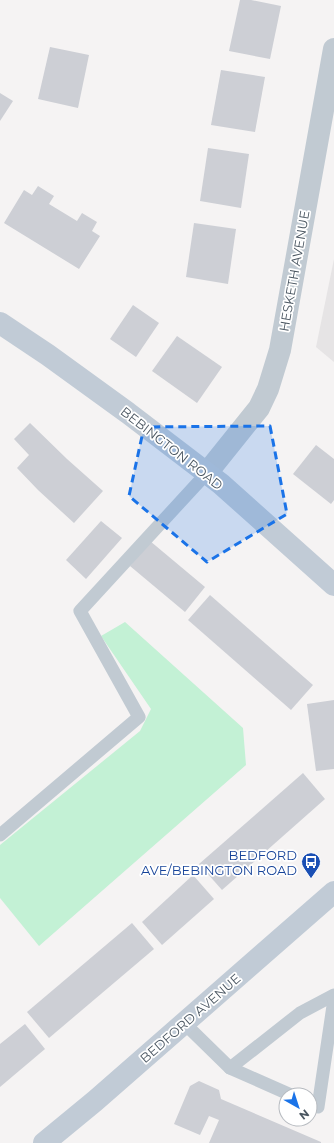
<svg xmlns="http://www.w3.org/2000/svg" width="334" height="1143" font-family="Montserrat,sans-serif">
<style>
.education{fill:#e6e4e5}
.green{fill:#c3f1d5}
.building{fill:#cdcfd5}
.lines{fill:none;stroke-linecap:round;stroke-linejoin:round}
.service{stroke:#c1cad2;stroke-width:13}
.minor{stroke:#c1cad2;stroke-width:22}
.secondary{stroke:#c1cbd6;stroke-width:22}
.marked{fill:#1a73e8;fill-opacity:0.2;stroke:#1a73e8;stroke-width:3;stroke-dasharray:8 5;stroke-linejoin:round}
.labels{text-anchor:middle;stroke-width:3.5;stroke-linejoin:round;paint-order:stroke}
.street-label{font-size:13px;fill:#4a5661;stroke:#fff}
.transit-label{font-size:13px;fill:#164399;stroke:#fff;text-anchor:end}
</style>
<rect width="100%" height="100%" fill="#f5f3f3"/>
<!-- education -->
<path class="education" d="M 334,259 L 334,362 L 316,347 Z"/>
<!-- green -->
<path class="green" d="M 125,622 L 243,728 L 246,765 L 39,946 L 0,898 L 0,845 L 140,731 L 151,709 L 101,636 Z"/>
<!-- building -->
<g class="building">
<path d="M 240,0 L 251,0 L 281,6 L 270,59 L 229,51 Z"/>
<path d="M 50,47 L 89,55 L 78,108 L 38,99 Z"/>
<path d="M 221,70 L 265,77 L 255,132 L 211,125 Z"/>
<path d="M 0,93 L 13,101 L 0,121 Z"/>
<path d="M 208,148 L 249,154 L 241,208 L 200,201 Z"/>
<path d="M 38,186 L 54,196 L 49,204 L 77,221 L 82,213 L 97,222 L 92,231 L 100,236 L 79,269 L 4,223 L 24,190 L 32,195 Z"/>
<path d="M 194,223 L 236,229 L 228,284 L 186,277 Z"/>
<path d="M 133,305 L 159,323 L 136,357 L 110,339 Z"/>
<path d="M 177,336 L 222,367 L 197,403 L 152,371 Z"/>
<path d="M 30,423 L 67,459 L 103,491 L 74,523 L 38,490 L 17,468 L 29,455 L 14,439 Z"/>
<path d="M 316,445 L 334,459 L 334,500 L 331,504 L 293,474 Z"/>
<path d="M 101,521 L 122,538 L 86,579 L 66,560 Z"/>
<path d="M 150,541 L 205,587 L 185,612 L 130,566 Z"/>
<path d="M 210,595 L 313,685 L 291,710 L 188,620 Z"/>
<path d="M 334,700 L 334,769 L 316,771 L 307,704 Z"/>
<path d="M 303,773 L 325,799 L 222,890 L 199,864 Z"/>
<path d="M 193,875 L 214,899 L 162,945 L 142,922 Z"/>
<path d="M 132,923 L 154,949 L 49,1038 L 27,1012 Z"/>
<path d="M 25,1024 L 45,1049 L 0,1087 L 0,1044 Z"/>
<path d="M 199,1081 L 219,1090 L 221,1099 L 321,1142 L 321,1143 L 209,1143 L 219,1120 L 209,1116 L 200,1135 L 174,1124 L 190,1086 Z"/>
</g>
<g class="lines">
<!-- service -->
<g class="service">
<path d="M 0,835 L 139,717 L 80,611 L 206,474"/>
<path d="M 184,1023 L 230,1068 L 291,1095"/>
<path d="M 230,1068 L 300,1013 L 334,995"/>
<path d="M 310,1103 L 318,1107 L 334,999"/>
</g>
<!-- minor -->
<path class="minor" d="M 206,474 L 259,408 L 268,389 L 280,350 L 334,49"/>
<!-- secondary -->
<g class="secondary">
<path d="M 0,323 L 48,355 L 128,413 L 221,484 L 334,585"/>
<path d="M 44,1143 L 95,1101 L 334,892"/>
</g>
</g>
<!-- marked area -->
<path class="marked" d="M 270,426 L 287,514 L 207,562 L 129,496 L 144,427 Z"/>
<!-- icons -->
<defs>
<symbol id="bus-pin" viewBox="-11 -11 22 30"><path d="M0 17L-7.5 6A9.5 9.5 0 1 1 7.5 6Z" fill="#1a4fb4" stroke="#fff"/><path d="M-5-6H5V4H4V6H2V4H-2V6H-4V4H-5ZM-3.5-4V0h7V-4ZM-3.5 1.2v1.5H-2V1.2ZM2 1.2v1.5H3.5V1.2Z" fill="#fff"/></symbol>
</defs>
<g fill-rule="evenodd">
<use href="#bus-pin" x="300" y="851" width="22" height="30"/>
</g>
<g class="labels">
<!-- street labels -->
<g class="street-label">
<text transform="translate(294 271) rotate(-80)" y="5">HESKETH AVENUE</text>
<text transform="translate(172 448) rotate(38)" y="5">BEBINGTON ROAD</text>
<text transform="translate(190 1018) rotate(-41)" y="5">BEDFORD AVENUE</text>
</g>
<!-- transit labels -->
<g class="transit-label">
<text x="297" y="860">BEDFORD<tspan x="297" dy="15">AVE/BEBINGTON ROAD</tspan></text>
</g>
</g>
<!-- north arrow -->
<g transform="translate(298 1107) rotate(141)"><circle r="19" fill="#ffffff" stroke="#b7bbc0"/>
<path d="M0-3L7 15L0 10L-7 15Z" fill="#1a73e8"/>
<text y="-6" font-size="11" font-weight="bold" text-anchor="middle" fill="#4a5661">N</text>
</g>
</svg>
